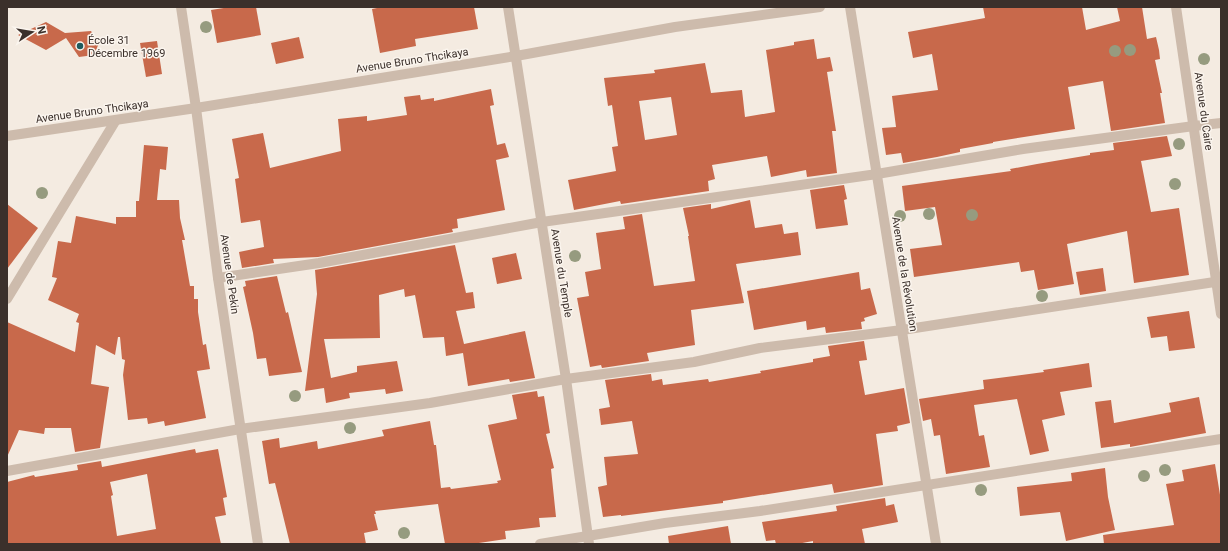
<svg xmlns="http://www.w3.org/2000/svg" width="1228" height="551" font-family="Roboto,sans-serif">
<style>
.building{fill:#c8694b;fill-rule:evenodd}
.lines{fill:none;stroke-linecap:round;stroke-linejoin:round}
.street{stroke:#cdbbac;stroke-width:10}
.tree{fill:#969b7f}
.poi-dot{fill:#1f5a5e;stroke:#fbf5ee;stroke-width:1.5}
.labels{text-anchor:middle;stroke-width:3;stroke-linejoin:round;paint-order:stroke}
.poi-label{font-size:11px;fill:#3b302b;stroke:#fbf5ee;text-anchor:start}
.street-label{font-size:11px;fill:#3b302b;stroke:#fbf5ee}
</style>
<rect width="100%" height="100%" fill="#f4ebe1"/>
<!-- building -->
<g class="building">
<path d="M 230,7 L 256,7 L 261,35 L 217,43 L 211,10 Z"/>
<path d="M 382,7 L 474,7 L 478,29 L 415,39 L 416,46 L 380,53 L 372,9 Z"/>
<path d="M 983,7 L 1082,7 L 1086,30 L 1120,21 L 1117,7 L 1142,7 L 1147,39 L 1156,37 L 1159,50 L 1160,59 L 1155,60 L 1162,93 L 1160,93 L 1165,123 L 1111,131 L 1103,81 L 1068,87 L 1075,129 L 993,142 L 993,143 L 960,149 L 960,152 L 937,157 L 903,163 L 901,153 L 886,155 L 882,128 L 896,127 L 892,96 L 938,90 L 932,54 L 913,58 L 908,32 L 985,18 Z"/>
<path d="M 46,22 L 65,33 L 91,31 L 99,43 L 94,55 L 79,57 L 66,38 L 46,50 L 18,35 Z"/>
<path d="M 299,37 L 304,58 L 276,64 L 271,43 Z"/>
<path d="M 814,39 L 817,59 L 830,57 L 833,71 L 827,72 L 836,131 L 832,131 L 837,173 L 807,177 L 806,170 L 771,177 L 767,156 L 712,165 L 715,179 L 708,181 L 709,191 L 621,204 L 620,201 L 574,210 L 568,180 L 616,171 L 612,147 L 618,146 L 612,105 L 608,106 L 604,78 L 655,73 L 654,70 L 705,63 L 711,93 L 742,90 L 745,117 L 775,112 L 766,50 L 794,45 L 794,42 ZM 671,97 L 677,135 L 645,140 L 639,101 Z"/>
<path d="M 157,41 L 162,74 L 146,77 L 140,43 Z"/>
<path d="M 491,89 L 494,105 L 490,106 L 497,145 L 505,143 L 509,157 L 496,160 L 505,210 L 457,219 L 458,228 L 452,229 L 453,232 L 318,257 L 273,259 L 274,263 L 242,268 L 239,252 L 264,247 L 260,220 L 241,223 L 235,179 L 239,178 L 232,139 L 263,133 L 270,168 L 341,151 L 338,119 L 367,116 L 367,121 L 407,115 L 404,97 L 420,95 L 421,100 L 434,98 L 434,101 Z"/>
<path d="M 1167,136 L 1172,156 L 1141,161 L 1151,212 L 1179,208 L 1189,275 L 1134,283 L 1127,231 L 1067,244 L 1074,284 L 1038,290 L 1034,270 L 1021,272 L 1019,262 L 914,277 L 910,249 L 942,245 L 935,207 L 905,211 L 902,186 L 1011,171 L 1010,169 L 1037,164 L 1090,155 L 1090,153 L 1114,150 L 1113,143 Z"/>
<path d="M 144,145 L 168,147 L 166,170 L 160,169 L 157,200 L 179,200 L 180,218 L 185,240 L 182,240 L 190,286 L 194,286 L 194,299 L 198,299 L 198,312 L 203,345 L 206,344 L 210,369 L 197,371 L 206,418 L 165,426 L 164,421 L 148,424 L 147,418 L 128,420 L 123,375 L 125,360 L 122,359 L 120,337 L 118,337 L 115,355 L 96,345 L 91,384 L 109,387 L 100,448 L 75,452 L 71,428 L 45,428 L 44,434 L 19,430 L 7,457 L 7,322 L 75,352 L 79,323 L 76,322 L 79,314 L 48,300 L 57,278 L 52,277 L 58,241 L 71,243 L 76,216 L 116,224 L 116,217 L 136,217 L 136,201 L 139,201 Z"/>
<path d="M 844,185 L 847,199 L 844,200 L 848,225 L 816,229 L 810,190 Z"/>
<path d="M 750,200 L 755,228 L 782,224 L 784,234 L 798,232 L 801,255 L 736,264 L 744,303 L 691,310 L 695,345 L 647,353 L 649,361 L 602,368 L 601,365 L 590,367 L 577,298 L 589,296 L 585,272 L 601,269 L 596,233 L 625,229 L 623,217 L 642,214 L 654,286 L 695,281 L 688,236 L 689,236 L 683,208 L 711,204 L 711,209 Z"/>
<path d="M 7,204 L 38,228 L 7,269 Z"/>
<path d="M 455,245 L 466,293 L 473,292 L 475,308 L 456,311 L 464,344 L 525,331 L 535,378 L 510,382 L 509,379 L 468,386 L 463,353 L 446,356 L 444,337 L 423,338 L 415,295 L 405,297 L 404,289 L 379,295 L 380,338 L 324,339 L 331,378 L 357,372 L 357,366 L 397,361 L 403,391 L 386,394 L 385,389 L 349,393 L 350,398 L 326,403 L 324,388 L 305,391 L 317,294 L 315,270 Z"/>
<path d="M 516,253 L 522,279 L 497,284 L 492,258 Z"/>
<path d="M 1103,268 L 1106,291 L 1080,295 L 1076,272 Z"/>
<path d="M 859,272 L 861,290 L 870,288 L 877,314 L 864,318 L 865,321 L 861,322 L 862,329 L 826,333 L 825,327 L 807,330 L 806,321 L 754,330 L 747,291 Z"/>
<path d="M 277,276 L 286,313 L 288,312 L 302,372 L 269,376 L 266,358 L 257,359 L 253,333 L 243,287 L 246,286 L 245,281 Z"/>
<path d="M 1189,311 L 1195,348 L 1169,351 L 1167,336 L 1151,338 L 1147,317 Z"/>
<path d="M 864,341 L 867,360 L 859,361 L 865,395 L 904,388 L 910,423 L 897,426 L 898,431 L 876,434 L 883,485 L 834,493 L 832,484 L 723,501 L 723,503 L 621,516 L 621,515 L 603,517 L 598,487 L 607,485 L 604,457 L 638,454 L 632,421 L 601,425 L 599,409 L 610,407 L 605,380 L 651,374 L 652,381 L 662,379 L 663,385 L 708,379 L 709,382 L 761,373 L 760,371 L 813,362 L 813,359 L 830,356 L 828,346 Z"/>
<path d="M 1089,363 L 1092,387 L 1060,392 L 1065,415 L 1042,420 L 1049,451 L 1030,455 L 1017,399 L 974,405 L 979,436 L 984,435 L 990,467 L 946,474 L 940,435 L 934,436 L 931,419 L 923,421 L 919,399 L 984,389 L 983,380 L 1044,372 L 1043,370 Z"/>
<path d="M 537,391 L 538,397 L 544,396 L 550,433 L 546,434 L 554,468 L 551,469 L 556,517 L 539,518 L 540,527 L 505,531 L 506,539 L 472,544 L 445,544 L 438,504 L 375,511 L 376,514 L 374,514 L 378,530 L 364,533 L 366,544 L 290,544 L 275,483 L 269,484 L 262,441 L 279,438 L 280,448 L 317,441 L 318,449 L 384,436 L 382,430 L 430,421 L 434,445 L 436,445 L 441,488 L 450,487 L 451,489 L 498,483 L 497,481 L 501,480 L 488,425 L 517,419 L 512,395 Z"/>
<path d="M 1199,397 L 1206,433 L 1130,447 L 1130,444 L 1101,448 L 1095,402 L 1111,400 L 1114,423 L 1171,412 L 1169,403 Z"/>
<path d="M 195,449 L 196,453 L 218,449 L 227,497 L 223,498 L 226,515 L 215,517 L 221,544 L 7,544 L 7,482 L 34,475 L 35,477 L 78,470 L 77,465 L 101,461 L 102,467 ZM 147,474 L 156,529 L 117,536 L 111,496 L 113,495 L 110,482 Z"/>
<path d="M 1215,464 L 1221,501 L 1221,544 L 1104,544 L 1103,535 L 1174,525 L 1166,484 L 1184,481 L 1182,470 Z"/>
<path d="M 1105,468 L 1108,497 L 1115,530 L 1066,541 L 1060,512 L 1020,516 L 1017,487 L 1072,481 L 1071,473 Z"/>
<path d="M 885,498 L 886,506 L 894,504 L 898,522 L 862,529 L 865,544 L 813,544 L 813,541 L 797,544 L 776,544 L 775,540 L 766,541 L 762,522 L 837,511 L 836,506 Z"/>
<path d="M 728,526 L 731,544 L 669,544 L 668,536 Z"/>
</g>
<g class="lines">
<!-- street -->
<g class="street">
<path d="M 181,7 L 196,108 L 218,278 L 258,544"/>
<path d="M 508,7 L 566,379 L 589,544"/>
<path d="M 850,7 L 936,544"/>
<path d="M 1176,7 L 1221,314"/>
<path d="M 7,136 L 196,108 L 516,56 L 675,27 L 820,7"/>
<path d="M 218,278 L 319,263 L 542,222 L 877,174 L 1023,149 L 1194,126 L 1221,123"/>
<path d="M 7,299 L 116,120"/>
<path d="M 7,471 L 240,429 L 430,403 L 566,379 L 694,362 L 760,348 L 902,330 L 1221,281"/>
<path d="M 540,544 L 665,523 L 760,511 L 1221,439"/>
</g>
</g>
<!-- trees -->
<g class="tree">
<circle cx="206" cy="27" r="6"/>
<circle cx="1130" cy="50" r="6"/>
<circle cx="1115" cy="51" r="6"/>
<circle cx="1204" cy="59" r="6"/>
<circle cx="1179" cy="144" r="6"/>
<circle cx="1175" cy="184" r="6"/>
<circle cx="42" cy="193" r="6"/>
<circle cx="929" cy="214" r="6"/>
<circle cx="972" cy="215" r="6"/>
<circle cx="900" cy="216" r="6"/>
<circle cx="575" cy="256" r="6"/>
<circle cx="1042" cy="296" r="6"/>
<circle cx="295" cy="396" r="6"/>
<circle cx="350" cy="428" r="6"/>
<circle cx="1165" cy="470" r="6"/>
<circle cx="1144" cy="476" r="6"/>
<circle cx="981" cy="490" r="6"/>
<circle cx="404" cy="533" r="6"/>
</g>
<!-- markers -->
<circle class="poi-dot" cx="80" cy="46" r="4"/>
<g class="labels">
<!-- poi labels -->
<g class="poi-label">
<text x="88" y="44">École 31<tspan x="88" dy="13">Décembre 1969</tspan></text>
</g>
<!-- street labels -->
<g class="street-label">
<text transform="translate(412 60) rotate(-9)" y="4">Avenue Bruno Thcikaya</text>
<text transform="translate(92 111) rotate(-8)" y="4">Avenue Bruno Thcikaya</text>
<text transform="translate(1204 111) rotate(82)" y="4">Avenue du Caire</text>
<text transform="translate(562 273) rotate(81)" y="4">Avenue du Temple</text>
<text transform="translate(230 274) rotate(82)" y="4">Avenue de Pekin</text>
<text transform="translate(905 274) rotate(81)" y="4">Avenue de la Révolution</text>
</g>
</g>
<!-- border -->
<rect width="1228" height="551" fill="none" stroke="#3b302b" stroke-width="16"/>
<!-- north arrow -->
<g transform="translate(32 32) rotate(78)" stroke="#fbf5ee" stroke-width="3" paint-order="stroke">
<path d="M0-3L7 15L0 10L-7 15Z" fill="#3b302b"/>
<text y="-6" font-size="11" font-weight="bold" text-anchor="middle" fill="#3b302b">N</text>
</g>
</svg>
